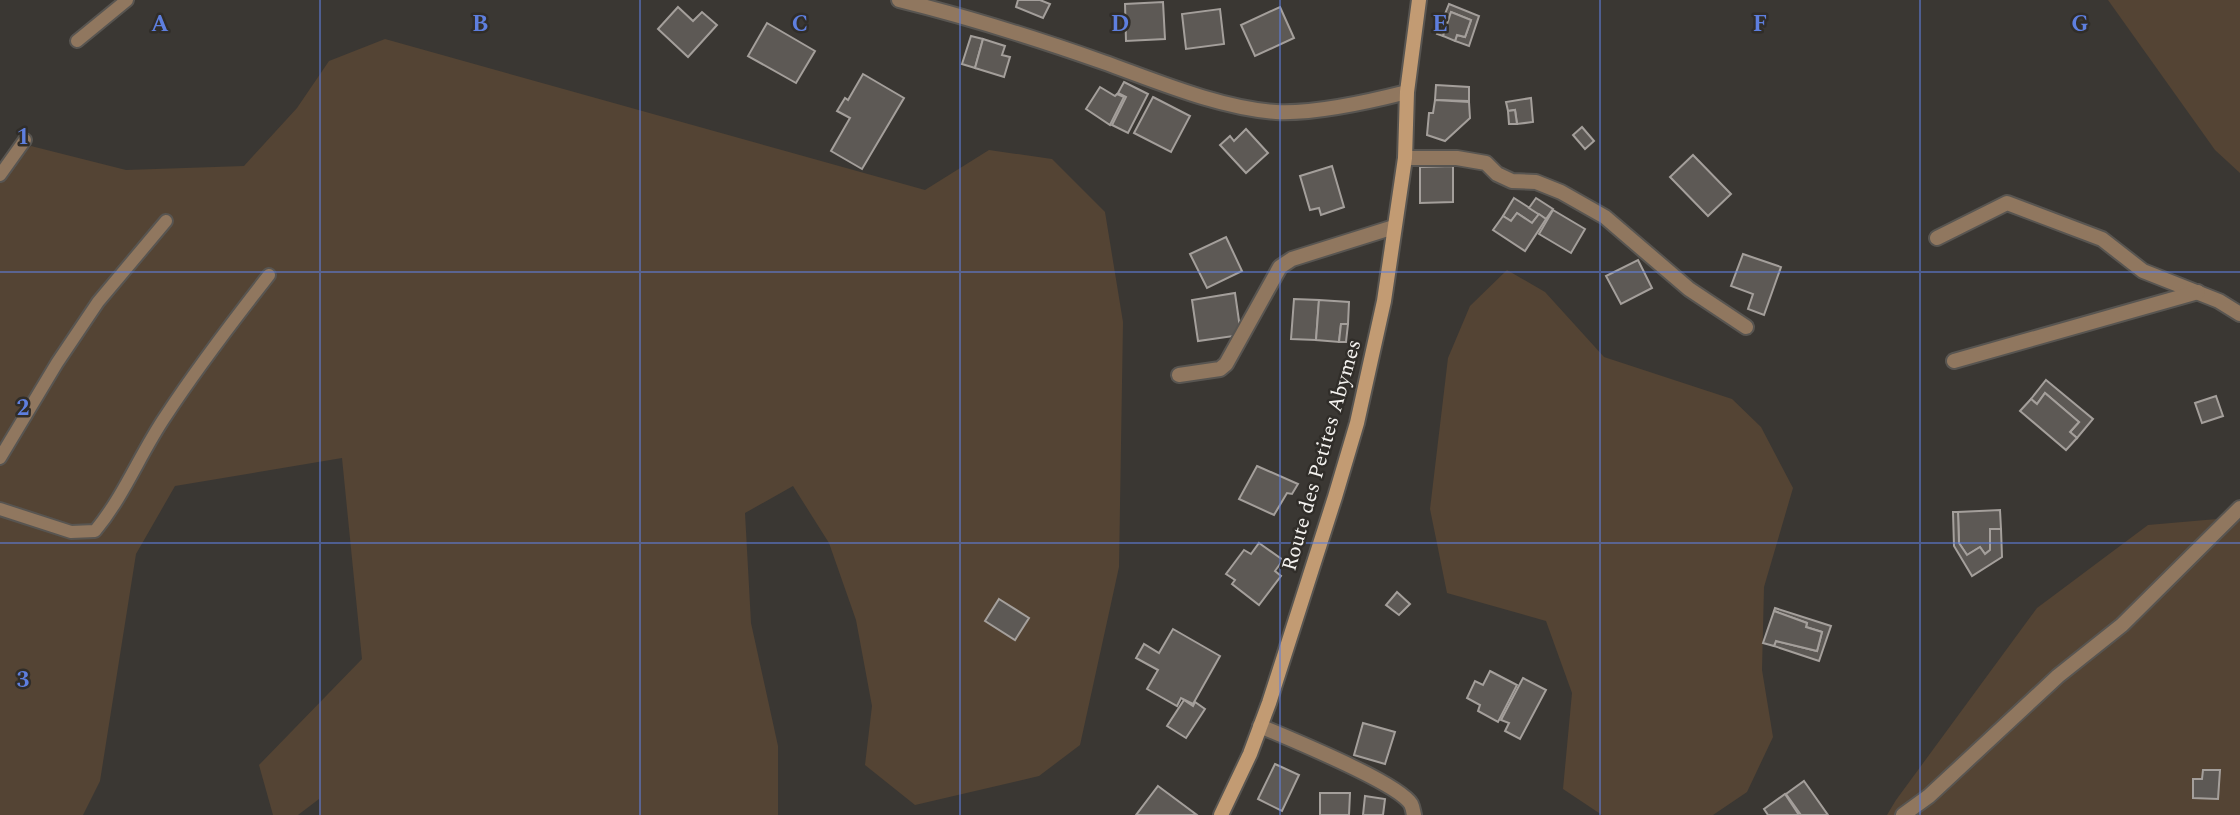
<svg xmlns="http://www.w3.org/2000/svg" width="2240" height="815" font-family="Spectral,serif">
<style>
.green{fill:#544434}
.building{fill:#5d5955;stroke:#a49f9b;stroke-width:2}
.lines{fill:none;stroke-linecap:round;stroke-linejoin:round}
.lane-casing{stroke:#585551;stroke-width:16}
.street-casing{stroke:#585551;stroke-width:18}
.secondary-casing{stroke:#585551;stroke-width:18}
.lane{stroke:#90775f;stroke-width:12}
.street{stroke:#90775f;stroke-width:14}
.secondary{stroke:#c29b73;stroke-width:14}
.grid{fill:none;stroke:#5e7fdf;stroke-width:2;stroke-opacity:0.55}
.labels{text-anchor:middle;stroke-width:5;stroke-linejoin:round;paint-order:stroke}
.street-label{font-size:21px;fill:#f4f2ef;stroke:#302d29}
.grid-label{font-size:23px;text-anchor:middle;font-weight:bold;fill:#5e7fdf;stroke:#302d29;stroke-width:5;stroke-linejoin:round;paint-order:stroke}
</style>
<rect width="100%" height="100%" fill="#3a3733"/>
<!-- green -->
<g class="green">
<path d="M 2108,0 L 2240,0 L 2240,173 L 2215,150 Z"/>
<path d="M 385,39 L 925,190 L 989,150 L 1052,159 L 1105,212 L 1123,322 L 1119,567 L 1080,745 L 1039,776 L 915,805 L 865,765 L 872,706 L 856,620 L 829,543 L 793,486 L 745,513 L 751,623 L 778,746 L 778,815 L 319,815 L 319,799 L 298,815 L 273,815 L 259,765 L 362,659 L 342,458 L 175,486 L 136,554 L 100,781 L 83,815 L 0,815 L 0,182 L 31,146 L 126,170 L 244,166 L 297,108 L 329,61 Z"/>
<path d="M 1507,270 L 1545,292 L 1604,357 L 1732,399 L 1761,427 L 1793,488 L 1764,587 L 1762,670 L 1773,737 L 1747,792 L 1713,815 L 1602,815 L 1563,789 L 1572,693 L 1546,621 L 1447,593 L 1430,509 L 1448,358 L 1470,306 Z"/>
<path d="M 2240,517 L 2240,815 L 1887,815 L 1896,800 L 2037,608 L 2148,525 Z"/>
</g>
<!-- building -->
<g class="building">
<path d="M 1018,0 L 1040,0 L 1050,4 L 1043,18 L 1016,7 Z"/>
<path d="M 1163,2 L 1165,39 L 1126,41 L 1125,4 Z"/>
<path d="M 1449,4 L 1479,16 L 1469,46 L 1455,41 L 1457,35 L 1465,37 L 1471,20 L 1451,12 L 1443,36 L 1437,34 Z"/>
<path d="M 678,7 L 693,21 L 702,12 L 717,25 L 688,57 L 658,29 Z"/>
<path d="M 1280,7 L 1294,38 L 1255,56 L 1241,25 Z"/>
<path d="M 1220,9 L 1224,44 L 1186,49 L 1182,14 Z"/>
<path d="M 1451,12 L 1471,20 L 1465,37 L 1457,35 L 1455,41 L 1443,36 Z"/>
<path d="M 767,23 L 815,51 L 796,83 L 748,56 Z"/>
<path d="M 971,36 L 983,39 L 975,68 L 962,64 Z"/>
<path d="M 983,39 L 1005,46 L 1002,55 L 1010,57 L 1004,77 L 975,68 Z"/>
<path d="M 863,74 L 904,98 L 862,169 L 831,151 L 850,118 L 837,111 L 845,98 L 848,100 Z"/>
<path d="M 1124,82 L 1148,94 L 1128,133 L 1112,125 L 1126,97 L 1118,93 Z"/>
<path d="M 1436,85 L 1469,87 L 1469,101 L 1435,100 Z"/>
<path d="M 1100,87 L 1115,96 L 1117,94 L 1124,97 L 1110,125 L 1086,109 Z"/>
<path d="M 1153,97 L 1190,116 L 1171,152 L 1134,133 Z"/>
<path d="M 1531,98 L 1533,122 L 1517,124 L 1515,110 L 1508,111 L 1506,102 Z"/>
<path d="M 1435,100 L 1469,102 L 1470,118 L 1445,141 L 1427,135 L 1429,113 L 1433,113 Z"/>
<path d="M 1515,110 L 1517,124 L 1509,124 L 1508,111 Z"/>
<path d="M 1582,127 L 1594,141 L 1585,149 L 1573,135 Z"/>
<path d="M 1246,129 L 1268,153 L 1246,173 L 1220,145 L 1230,136 L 1234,141 Z"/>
<path d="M 1693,155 L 1731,194 L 1708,216 L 1670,177 Z"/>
<path d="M 1332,166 L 1344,207 L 1321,215 L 1319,208 L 1310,210 L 1300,176 Z"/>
<path d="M 1453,166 L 1453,202 L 1420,203 L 1420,167 Z"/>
<path d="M 1514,198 L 1539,214 L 1532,223 L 1517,213 L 1511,221 L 1503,216 Z"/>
<path d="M 1536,198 L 1553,209 L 1546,219 L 1529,208 Z"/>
<path d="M 1553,210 L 1585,229 L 1571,253 L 1539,234 Z"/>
<path d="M 1517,213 L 1532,223 L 1539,214 L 1546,219 L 1525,251 L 1493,230 L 1503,216 L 1511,221 Z"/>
<path d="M 1226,237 L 1242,271 L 1207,288 L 1190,254 Z"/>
<path d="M 1743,254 L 1781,267 L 1764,315 L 1748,309 L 1753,294 L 1731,286 Z"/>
<path d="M 1638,260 L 1652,288 L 1621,304 L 1606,276 Z"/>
<path d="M 1235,293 L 1241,335 L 1198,341 L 1192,300 Z"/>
<path d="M 1294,299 L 1319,300 L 1316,340 L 1291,339 Z"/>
<path d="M 1319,300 L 1349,302 L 1348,324 L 1341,324 L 1339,342 L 1316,340 Z"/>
<path d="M 1341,324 L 1348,324 L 1346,342 L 1339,342 Z"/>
<path d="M 2046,380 L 2093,419 L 2077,438 L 2070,432 L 2079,422 L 2045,393 L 2037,404 L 2031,399 Z"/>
<path d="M 2045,393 L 2079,422 L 2070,432 L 2077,438 L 2066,450 L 2020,411 L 2031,399 L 2037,404 Z"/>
<path d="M 2216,396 L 2223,416 L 2202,423 L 2195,403 Z"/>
<path d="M 1257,466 L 1298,484 L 1292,494 L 1287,493 L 1274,515 L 1239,499 Z"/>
<path d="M 2000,510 L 2001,529 L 1990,529 L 1990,550 L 1985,554 L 1980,547 L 1967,555 L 1959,543 L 1958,512 Z"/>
<path d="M 1953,512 L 1958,512 L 1959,543 L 1967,555 L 1980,547 L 1985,554 L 1990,550 L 1990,529 L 2001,529 L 2002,557 L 1972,576 L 1954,546 Z"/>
<path d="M 1259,543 L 1283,560 L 1275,571 L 1281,576 L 1259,605 L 1232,584 L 1235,580 L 1226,574 L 1244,550 L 1251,554 Z"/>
<path d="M 1397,592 L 1410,604 L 1399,615 L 1386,605 Z"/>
<path d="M 999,599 L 1029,618 L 1015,640 L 985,621 Z"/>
<path d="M 1775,608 L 1831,626 L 1819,661 L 1774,646 L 1776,641 L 1817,651 L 1822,632 L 1806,627 L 1807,623 L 1774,611 Z"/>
<path d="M 1774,611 L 1807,623 L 1806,627 L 1822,632 L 1817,651 L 1776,641 L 1774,646 L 1763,643 Z"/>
<path d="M 1173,629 L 1220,656 L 1193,704 L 1181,698 L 1177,706 L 1147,689 L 1158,670 L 1136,658 L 1144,644 L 1159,653 Z"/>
<path d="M 1490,671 L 1517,685 L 1498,722 L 1478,711 L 1480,705 L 1467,698 L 1475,681 L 1483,685 Z"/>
<path d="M 1523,678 L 1546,690 L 1520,739 L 1505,731 L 1509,723 L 1501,720 Z"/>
<path d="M 1184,700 L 1193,706 L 1195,702 L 1205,709 L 1186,738 L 1167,726 Z"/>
<path d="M 1363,723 L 1395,732 L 1385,764 L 1354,755 Z"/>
<path d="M 1275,764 L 1299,775 L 1282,811 L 1258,799 Z"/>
<path d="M 2203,770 L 2220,770 L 2218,799 L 2193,798 L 2193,779 L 2202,779 Z"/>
<path d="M 1804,781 L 1828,815 L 1801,815 L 1786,794 Z"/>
<path d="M 1158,786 L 1197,815 L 1136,815 Z"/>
<path d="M 1320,793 L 1350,793 L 1349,815 L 1320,815 Z"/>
<path d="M 1785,794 L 1799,815 L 1768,815 L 1764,809 Z"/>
<path d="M 1365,796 L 1385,799 L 1383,815 L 1363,815 Z"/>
</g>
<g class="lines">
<defs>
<g id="lane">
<path d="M 77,41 L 127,0"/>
<path d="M 0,175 L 25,140"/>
<path d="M 0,458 L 57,363 L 98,302 L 166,221"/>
<path d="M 0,509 L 71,532 L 95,531 C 124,496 140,454 165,417 C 197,368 233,321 269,275"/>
</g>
<g id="street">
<path d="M 899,0 C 968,17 1035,38 1103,62 C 1156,81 1219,108 1276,112 C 1316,114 1368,102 1407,92"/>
<path d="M 1405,158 L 1457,158 L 1486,163 L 1497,174 L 1512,181 L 1536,182 L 1561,192 L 1605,217 L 1689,289 L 1746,327"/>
<path d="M 1937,238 L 2007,203 L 2102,239 L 2143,271 L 2219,301 L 2240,314"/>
<path d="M 1954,361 L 2198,292"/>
<path d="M 1179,375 L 1220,369 L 1226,364 L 1280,267 L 1292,259 L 1394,227"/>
<path d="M 1260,726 C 1290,739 1397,782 1411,804 C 1413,808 1413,811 1414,815"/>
<path d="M 1903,815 L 1929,796 L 2058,676 L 2122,625 L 2240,508"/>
</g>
<path id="secondary" d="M 1221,815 L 1250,754 L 1269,703 L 1335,497 L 1357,423 L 1384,301 L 1405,158 L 1407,92 L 1419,0"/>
</defs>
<!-- lane casing -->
<use href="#lane" class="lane-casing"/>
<!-- street casing -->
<use href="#street" class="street-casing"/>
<!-- secondary casing -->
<use href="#secondary" class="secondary-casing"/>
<!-- lane -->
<use href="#lane" class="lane"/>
<!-- street -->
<use href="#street" class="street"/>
<!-- secondary -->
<use href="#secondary" class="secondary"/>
</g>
<!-- grid -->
<path class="grid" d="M 320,0 L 320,815M 640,0 L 640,815M 960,0 L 960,815M 1280,0 L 1280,815M 1600,0 L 1600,815M 1920,0 L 1920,815M 0,272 L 2240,272M 0,543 L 2240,543"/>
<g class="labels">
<!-- street labels -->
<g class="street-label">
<text transform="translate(1321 455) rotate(-74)" y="7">Route des Petites Abymes</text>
</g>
</g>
<g class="grid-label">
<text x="160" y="31">A</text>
<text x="480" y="31">B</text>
<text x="800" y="31">C</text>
<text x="1120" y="31">D</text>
<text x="1440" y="31">E</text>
<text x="1760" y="31">F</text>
<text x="2080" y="31">G</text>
<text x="23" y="144">1</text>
<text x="23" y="415">2</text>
<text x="23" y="687">3</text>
</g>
</svg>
